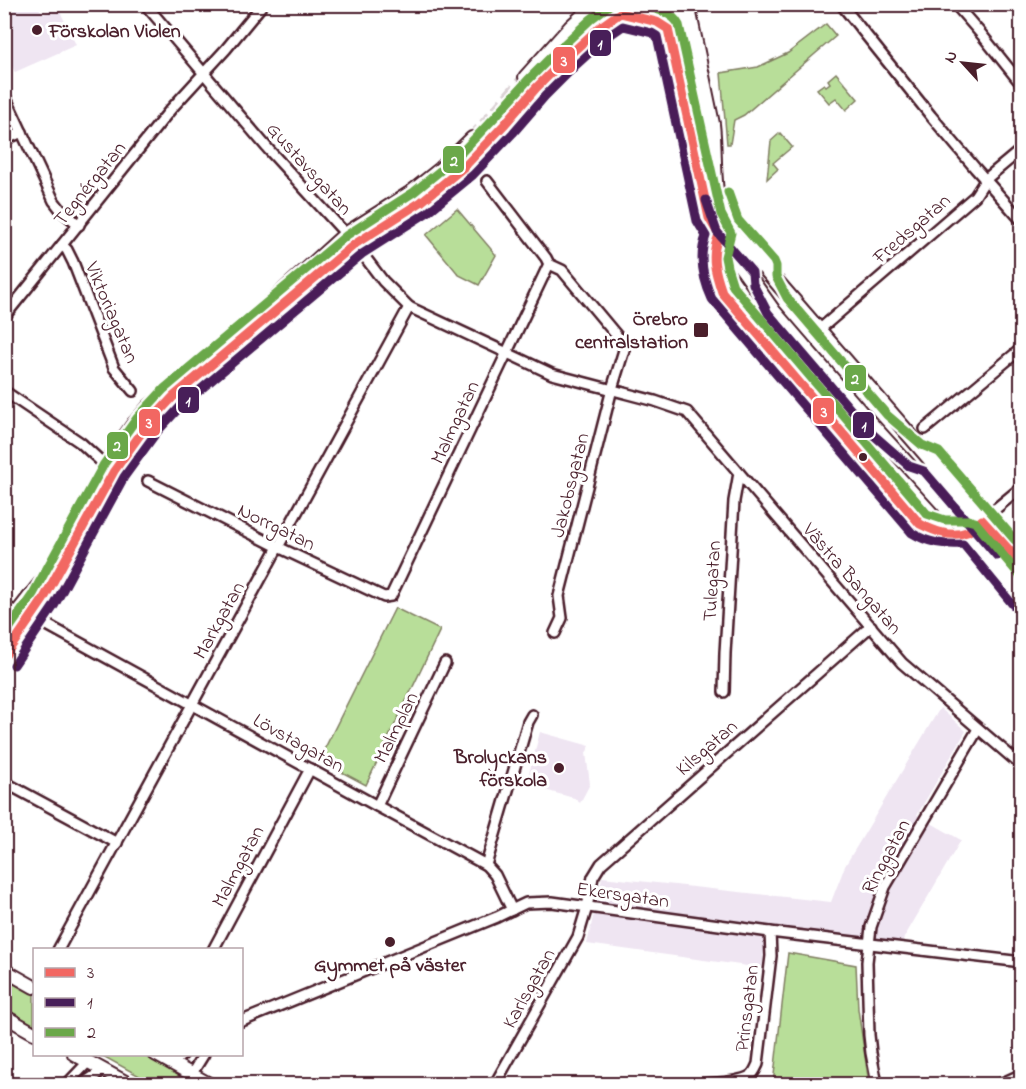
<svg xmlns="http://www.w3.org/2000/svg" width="1026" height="1089" font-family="'Indie Flower',sans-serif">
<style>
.built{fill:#efe5f2}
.green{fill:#b8de99;stroke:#817e62;stroke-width:1.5}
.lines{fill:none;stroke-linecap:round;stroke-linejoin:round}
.secondary-tunnel{stroke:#dbd2d5;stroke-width:12;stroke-dasharray:12 6;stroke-linecap:butt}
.street-casing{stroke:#4a1f2b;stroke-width:14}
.secondary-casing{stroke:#4a1f2b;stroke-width:16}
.primary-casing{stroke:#4a1f2b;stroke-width:18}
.street{stroke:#fff;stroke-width:9}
.secondary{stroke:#fff;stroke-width:12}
.primary{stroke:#fff;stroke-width:14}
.bus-1-casing{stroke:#fff;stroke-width:14}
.bus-2-casing{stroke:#fff;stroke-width:14}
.bus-3-casing{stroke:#fff;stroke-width:14}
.bus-1{stroke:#f26762;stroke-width:9}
.bus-2{stroke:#481f59;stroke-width:9}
.bus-3{stroke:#6ba849;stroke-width:9}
.poi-dot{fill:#4a1f2b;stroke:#fff;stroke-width:2}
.labels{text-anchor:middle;stroke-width:6;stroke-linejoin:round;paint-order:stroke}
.poi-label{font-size:20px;font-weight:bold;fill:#4a1f2b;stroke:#fff;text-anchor:end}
.street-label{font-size:20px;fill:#4a1f2b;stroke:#fff}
.line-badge{stroke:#fff;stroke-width:2}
.badge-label{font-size:16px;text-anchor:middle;font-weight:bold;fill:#fff}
</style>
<rect width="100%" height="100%" fill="#fff"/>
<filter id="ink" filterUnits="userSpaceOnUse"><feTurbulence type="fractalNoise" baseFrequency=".0167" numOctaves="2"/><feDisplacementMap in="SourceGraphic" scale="12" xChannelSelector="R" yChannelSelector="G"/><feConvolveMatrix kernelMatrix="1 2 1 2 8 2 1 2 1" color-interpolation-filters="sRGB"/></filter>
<g filter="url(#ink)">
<!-- built -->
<g class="built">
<path d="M 5,4 L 36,5 L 44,14 L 57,5 L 76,45 L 15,72 L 5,55 Z"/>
<path d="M 940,708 L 966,731 L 917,815 L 961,840 L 901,943 L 767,926 L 762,968 L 587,944 L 602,877 L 831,902 L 845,866 Z"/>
<path d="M 540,732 L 590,746 L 586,753 L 590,784 L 580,803 L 574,798 L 526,785 Z"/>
</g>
<!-- green -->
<g class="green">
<path d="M 826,24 L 836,36 L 744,115 L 734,120 L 730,144 L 727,144 L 721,73 L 758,67 L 788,53 Z"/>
<path d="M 836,73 L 858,99 L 846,110 L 836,98 L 829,103 L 817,89 L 824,84 L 826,86 L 830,83 L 828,80 Z"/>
<path d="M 780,133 L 792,147 L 773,163 L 778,169 L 767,179 L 771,141 Z"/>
<path d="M 457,209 L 496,255 L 479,285 L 459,275 L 426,235 Z"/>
<path d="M 395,608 L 440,630 L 366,785 L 319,760 Z"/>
<path d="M 788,953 L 856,965 L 858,1009 L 869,1084 L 773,1084 Z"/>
<path d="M 5,977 L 34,994 L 34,1026 L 5,1009 Z"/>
<path d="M 141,1054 L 148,1056 L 179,1075 L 179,1080 L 177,1084 L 154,1084 L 101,1055 Z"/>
</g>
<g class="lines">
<!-- secondary-tunnel -->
<g class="secondary-tunnel">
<path d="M 472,138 L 525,77"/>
<path d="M 480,150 L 536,88"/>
</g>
<defs>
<g id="street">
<path d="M 145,4 L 269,150 L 355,244 L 383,281 L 409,307 L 552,374 L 655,401 L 687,412 L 902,663 L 1022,766"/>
<path d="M 841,4 L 931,116 L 975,168 L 1022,221"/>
<path d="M 955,4 L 982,35 L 1022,85"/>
<path d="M 4,94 L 54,201 L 61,210 L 79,225"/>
<path d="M 4,142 L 9,138 L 22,132"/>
<path d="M 487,181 L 546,258 L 549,264 L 562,270 L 622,342 L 624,350 L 612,389 L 559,596 L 562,618 L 555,633"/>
<path d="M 62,245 L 67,250 L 73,262 L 114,368 L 133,391"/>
<path d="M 4,317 L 171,109 L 226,49 L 263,4"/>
<path d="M 819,330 L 975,196 L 986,179 L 1022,149"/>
<path d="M 4,391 L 81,443 L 106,466"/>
<path d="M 925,429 L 1022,348"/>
<path d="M 148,481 L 278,547 L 384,597 L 391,596 L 549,264"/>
<path d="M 982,520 L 1022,487"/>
<path d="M 4,606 L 17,612"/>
<path d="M 49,626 L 377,806 L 486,865 L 495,875 L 512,910"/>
<path d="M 724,692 L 725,653 L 734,501 L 739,473"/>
<path d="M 4,782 L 117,843"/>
<path d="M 377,806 L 445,663"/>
<path d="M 486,865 L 528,722 L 532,715"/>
<path d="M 58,950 L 409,307"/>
<path d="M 213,950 L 310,769"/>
<path d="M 242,1021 L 497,917 L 526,903 L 552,902 L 770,932 L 1022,962"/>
<path d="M 172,1064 L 183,1054"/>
<path d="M 191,1075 L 204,1054"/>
<path d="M 67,1084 L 88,1062"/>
<path d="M 76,1084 L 87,1081 L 103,1070"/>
<path d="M 495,1084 L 578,937 L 587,907 L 593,877 L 601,864 L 871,626"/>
<path d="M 705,1084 C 716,1083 741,1082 750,1076 C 754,1074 756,1068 758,1064 L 771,956 L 770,932"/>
<path d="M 877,1084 L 871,1053 L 869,1035 L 867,962 L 871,927 L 885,887 L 978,729"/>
<path d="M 1000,1084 L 1022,1074"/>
</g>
<g id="secondary">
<path d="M 525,77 L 570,27 L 595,4"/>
<path d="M 536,88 L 586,40 L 632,4"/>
<path d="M 4,629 L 47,574 L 114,451 L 134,423 L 149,406 L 237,332 L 345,234 L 411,192 L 440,169 L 472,138"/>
<path d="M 4,658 L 43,600 L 114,471 L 147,425 L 173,397 L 355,244 L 421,202 L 438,189 L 465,166 L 480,150"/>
<path d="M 4,970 L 34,987"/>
<path d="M 4,1016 L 34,1033"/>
<path d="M 74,1054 L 129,1084"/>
<path d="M 155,1054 L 209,1084"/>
</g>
<g id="primary">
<path d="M 664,4 L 698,172 L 709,218 L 723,241 L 773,311 L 866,419 L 948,509 L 1022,597"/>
<path d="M 675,4 L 680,26 L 694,42"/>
<path d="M 687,4 L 712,124 C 716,157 710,194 726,225 C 733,238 753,255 764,267 L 1022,565"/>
<path d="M 620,13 L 657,22 L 668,29"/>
</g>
</defs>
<!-- street casing -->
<use href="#street" class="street-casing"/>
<!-- secondary casing -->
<use href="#secondary" class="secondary-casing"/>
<!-- primary casing -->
<use href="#primary" class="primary-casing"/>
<!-- street -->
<use href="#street" class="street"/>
<!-- secondary -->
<use href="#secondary" class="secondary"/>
<!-- primary -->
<use href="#primary" class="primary"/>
<defs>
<path id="bus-1" d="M 4,657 L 43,600 L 114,471 L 147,425 L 173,397 L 355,244 L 421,202 L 465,166 L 504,125 L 536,88 L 567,57 L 599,28 L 620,13 L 657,22 L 668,29 L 709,218 L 719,235 C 710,255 715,272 722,292 L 920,524 C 934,531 951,538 967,532 C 972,530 978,524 982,520 L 1022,564"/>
<g id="bus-2">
<path d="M 706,200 L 717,232 L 752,272 L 753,284 L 768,313 L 869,431 L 909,466 L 924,471 L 997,556"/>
<path d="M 14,665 L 54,606 L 124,477 L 156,433 L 181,406 L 362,254 L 428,212 L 473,175 L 513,133 L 545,96 L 575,66 L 607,37 L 623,26 L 652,33 L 657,36 L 697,221 L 706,236 C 698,257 703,279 712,299 L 912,533 C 928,543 944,545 963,544 L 1013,605"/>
</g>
<g id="bus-3">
<path d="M 636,4 C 651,8 671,10 679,25 L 721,214 L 731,233 L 725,257 L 727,267 L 733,286 L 927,514 L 945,520 L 968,520 L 975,522 L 1022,578"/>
<path d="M 728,192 L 738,220 L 774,261 L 776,266 L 776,277 L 787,298 L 887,415 L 922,445 L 939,452 L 1015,540"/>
<path d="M 4,636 L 33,594 L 104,464 L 137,418 L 164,389 L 347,235 L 414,192 L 457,157 L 495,117 L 528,80 L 559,49 L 591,19 L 611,4"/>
</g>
</defs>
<!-- bus-1 casing -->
<use href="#bus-1" class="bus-1-casing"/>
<!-- bus-2 casing -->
<use href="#bus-2" class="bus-2-casing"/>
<!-- bus-3 casing -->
<use href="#bus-3" class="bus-3-casing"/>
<!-- bus-1 -->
<use href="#bus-1" class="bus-1"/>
<!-- bus-2 -->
<use href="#bus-2" class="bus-2"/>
<!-- bus-3 -->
<use href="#bus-3" class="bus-3"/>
</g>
</g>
<!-- markers -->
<g class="poi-dot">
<circle cx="37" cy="30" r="6"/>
<rect x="693" y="322" width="16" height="16" rx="3"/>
<circle cx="863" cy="457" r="5"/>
<circle cx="559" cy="768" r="6"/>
<circle cx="390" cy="942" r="6"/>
</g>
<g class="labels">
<!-- poi labels -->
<g class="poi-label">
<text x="49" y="37" text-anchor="start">Förskolan Violen</text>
<text x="688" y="325">Örebro<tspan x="688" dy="23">centralstation</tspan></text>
<text x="547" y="763">Brolyckans<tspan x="547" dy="23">förskola</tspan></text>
<text x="390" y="971" text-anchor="middle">Gymmet på väster</text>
</g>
<!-- street labels -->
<g class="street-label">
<text transform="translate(310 168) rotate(48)" y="7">Gustavsgatan</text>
<text transform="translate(89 183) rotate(-51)" y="7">Tegnérgatan</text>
<text transform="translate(911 228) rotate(-41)" y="7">Fredsgatan</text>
<text transform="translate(113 312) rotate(67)" y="7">Viktoriagatan</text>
<text transform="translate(454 422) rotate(-65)" y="7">Malmgatan</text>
<text transform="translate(569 485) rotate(-76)" y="7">Jakobsgatan</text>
<text transform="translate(277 526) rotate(26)" y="7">Norrgatan</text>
<text transform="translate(853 578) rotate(49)" y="7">Västra Bangatan</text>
<text transform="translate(711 581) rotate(-87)" y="7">Tulegatan</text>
<text transform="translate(218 620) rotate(-61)" y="7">Markgatan</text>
<text transform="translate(395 727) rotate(-64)" y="7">Malmplan</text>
<text transform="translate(299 742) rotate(29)" y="7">Lövstagatan</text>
<text transform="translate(706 747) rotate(-41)" y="7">Kilsgatan</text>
<text transform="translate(885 856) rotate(-62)" y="7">Ringgatan</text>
<text transform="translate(237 866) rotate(-62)" y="7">Malmgatan</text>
<text transform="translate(623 894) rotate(8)" y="7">Ekersgatan</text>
<text transform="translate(528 988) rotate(-61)" y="7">Karlsgatan</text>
<text transform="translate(746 1008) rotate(-83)" y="7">Prinsgatan</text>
</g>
</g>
<g class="line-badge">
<rect x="589" y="29" width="23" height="28" rx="6" fill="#481f59"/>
<rect x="552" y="46" width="24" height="28" rx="6" fill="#f26762"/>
<rect x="442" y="145" width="23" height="29" rx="6" fill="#6ba849"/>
<rect x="844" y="364" width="23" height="28" rx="6" fill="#6ba849"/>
<rect x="177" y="386" width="23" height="28" rx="6" fill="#481f59"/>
<rect x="812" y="397" width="23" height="28" rx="6" fill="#f26762"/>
<rect x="138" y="408" width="23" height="29" rx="6" fill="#f26762"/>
<rect x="852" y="411" width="23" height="28" rx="6" fill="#481f59"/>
<rect x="106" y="431" width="23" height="29" rx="6" fill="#6ba849"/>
</g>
<g class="badge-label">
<text x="600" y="49">1</text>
<text x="564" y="66">3</text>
<text x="454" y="166">2</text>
<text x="855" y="384">2</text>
<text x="188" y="406">1</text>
<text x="824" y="417">3</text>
<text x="149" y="428">3</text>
<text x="864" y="431">1</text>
<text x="117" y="451">2</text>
</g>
<!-- margin -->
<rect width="1026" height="1089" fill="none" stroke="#fff" stroke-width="24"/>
<rect x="12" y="12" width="1002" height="1065" fill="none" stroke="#4a1f2b" stroke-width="2" filter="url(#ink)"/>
<!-- legend -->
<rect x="33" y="948" width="210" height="108" fill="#ffffff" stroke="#b7a5aa" stroke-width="1.5"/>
<rect x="45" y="968" width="30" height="9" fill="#f26762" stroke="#b7a5aa" stroke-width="1.5"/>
<text x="87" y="978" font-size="18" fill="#4a1f2b">3</text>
<rect x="45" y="998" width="30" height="9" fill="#481f59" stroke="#b7a5aa" stroke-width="1.5"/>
<text x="87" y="1008" font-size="18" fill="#4a1f2b">1</text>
<rect x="45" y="1028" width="30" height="9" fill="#6ba849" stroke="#b7a5aa" stroke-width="1.5"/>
<text x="87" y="1038" font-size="18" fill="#4a1f2b">2</text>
<!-- north arrow -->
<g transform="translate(963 63) rotate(297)" stroke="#ffffff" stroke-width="4.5" paint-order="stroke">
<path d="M0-4.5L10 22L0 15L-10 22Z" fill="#4a1f2b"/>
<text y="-9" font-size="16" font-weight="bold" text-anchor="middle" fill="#4a1f2b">N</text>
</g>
</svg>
